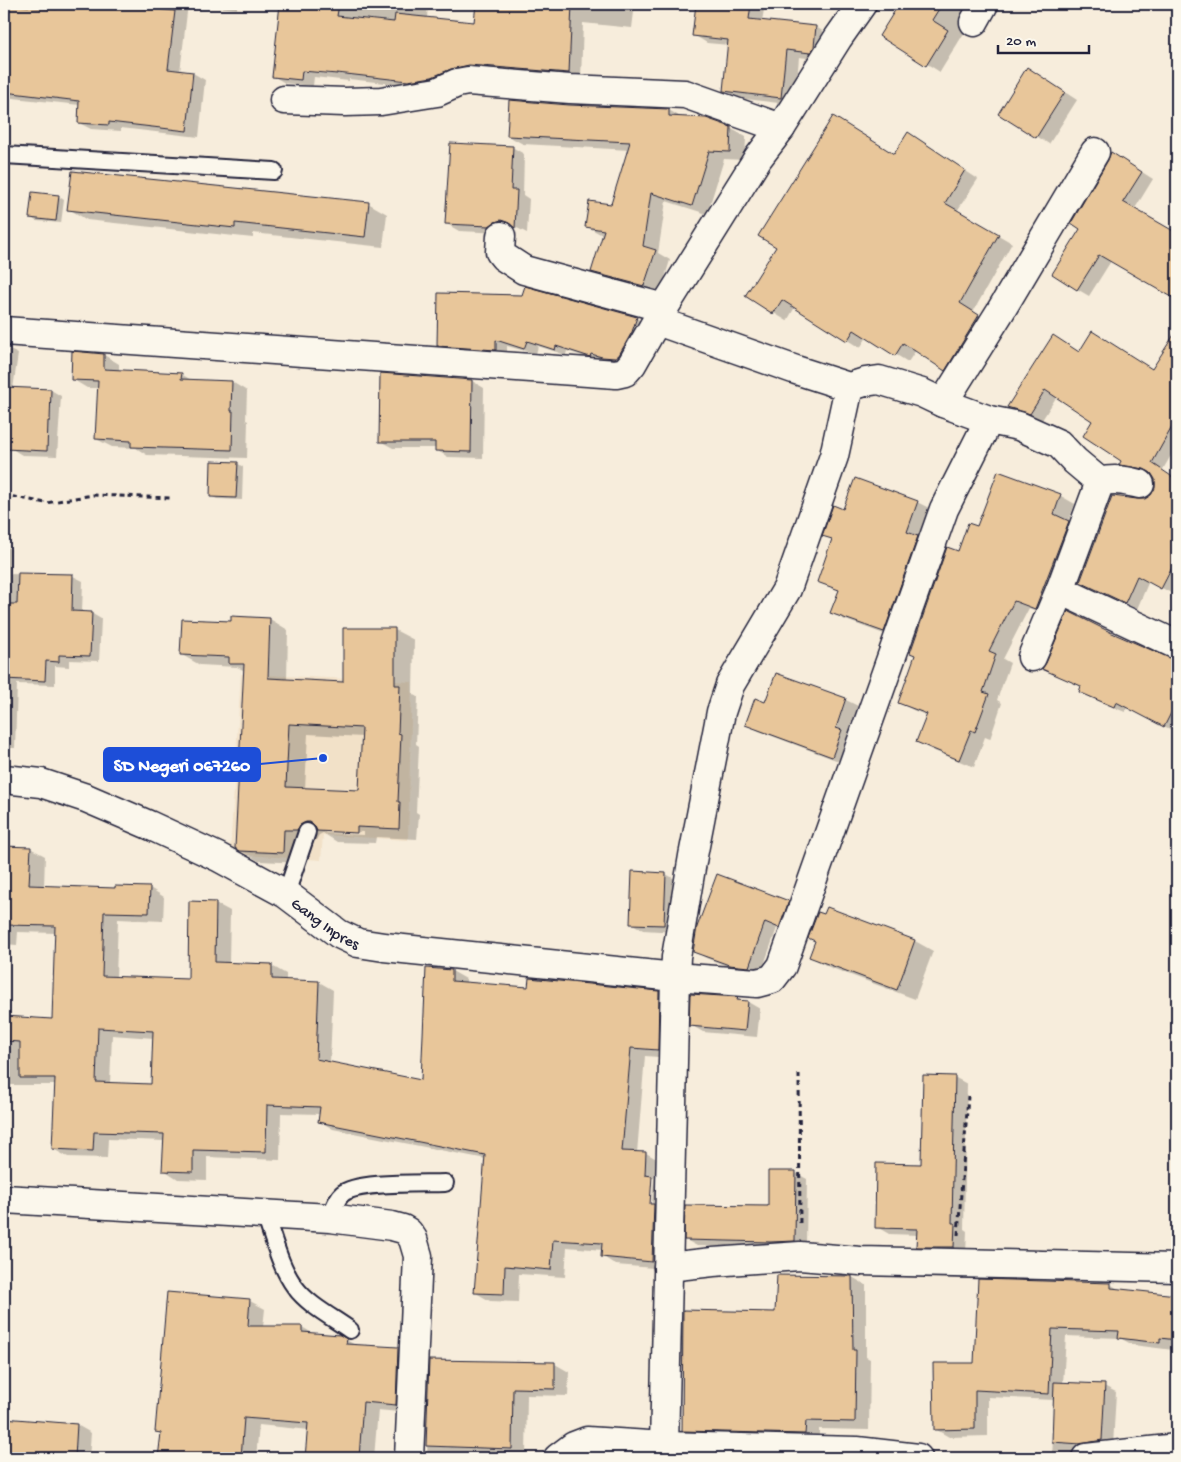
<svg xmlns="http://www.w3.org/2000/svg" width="1181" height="1462" font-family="'Gochi Hand',sans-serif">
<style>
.built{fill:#f2e1c8}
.shadow{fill:#0003;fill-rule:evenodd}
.building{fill:#e8c69a;stroke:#22223b;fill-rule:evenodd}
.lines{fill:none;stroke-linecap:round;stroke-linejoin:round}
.service-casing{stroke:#22223b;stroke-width:20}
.minor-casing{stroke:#22223b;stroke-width:31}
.path{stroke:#22223b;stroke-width:3;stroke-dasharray:5 4;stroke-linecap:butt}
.service{stroke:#fbf7ec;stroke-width:16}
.minor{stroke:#fbf7ec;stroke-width:28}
.labels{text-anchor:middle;stroke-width:4.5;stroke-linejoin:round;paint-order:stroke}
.street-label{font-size:16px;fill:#22223b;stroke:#fbf7ec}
.leader{fill:none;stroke:#1d4ed8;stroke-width:2}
.callout-dot{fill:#1d4ed8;stroke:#fbf7ec;stroke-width:2}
.callout{fill:#1d4ed8;stroke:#1d4ed8;stroke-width:2}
.callout-label{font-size:18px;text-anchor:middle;font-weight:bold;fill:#fff}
</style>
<rect width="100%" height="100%" fill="#f7eddc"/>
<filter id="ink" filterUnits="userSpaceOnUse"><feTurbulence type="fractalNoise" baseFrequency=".02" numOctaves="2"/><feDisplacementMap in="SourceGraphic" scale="10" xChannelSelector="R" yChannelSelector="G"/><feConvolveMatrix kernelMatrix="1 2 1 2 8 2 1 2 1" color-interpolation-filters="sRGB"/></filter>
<g filter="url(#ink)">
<!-- built -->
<path class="built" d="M 241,674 L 412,682 L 408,840 L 323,835 L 321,860 L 230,854 Z"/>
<!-- shadow -->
<g class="shadow">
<path d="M 4,4 L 55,10 L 56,4 L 188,4 L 180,72 L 193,73 L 205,80 L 199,137 L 121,128 L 121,131 L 91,129 L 79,123 L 80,105 L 4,97 Z"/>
<path d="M 190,4 L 237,4 L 237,9 Z"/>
<path d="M 277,4 L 428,4 L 427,18 L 476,23 L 478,4 L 635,4 L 632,28 L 583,23 L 581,79 L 421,87 L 349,79 L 349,81 L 314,77 L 313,86 L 285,83 L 273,76 L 281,6 Z"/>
<path d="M 697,4 L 765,4 L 762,21 L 816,27 L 829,35 L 824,60 L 799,57 L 795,105 L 738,98 L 725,90 L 729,45 L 707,43 L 694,35 Z"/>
<path d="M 900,4 L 982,4 L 940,72 L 881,35 Z"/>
<path d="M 1040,76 L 1077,100 L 1049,144 L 1000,113 Z"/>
<path d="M 569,106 L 669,110 L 682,118 L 730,128 L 746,137 L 745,160 L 724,159 L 707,214 L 666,201 L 658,253 L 670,260 L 660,294 L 608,280 L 593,271 L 604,236 L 586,226 L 612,205 L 630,150 L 523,144 L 508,136 Z"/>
<path d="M 921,142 L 978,179 L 957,211 L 1012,243 L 973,312 L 992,324 L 959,377 L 916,350 L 908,362 L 867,337 L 860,348 L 795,307 L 787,321 L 746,296 L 895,155 Z"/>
<path d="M 512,147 L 524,154 L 523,195 L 529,199 L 527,233 L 515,227 L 507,228 L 502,233 L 459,231 L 447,224 Z"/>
<path d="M 1123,160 L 1153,179 L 1134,210 L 1177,234 L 1177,299 L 1111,261 L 1089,296 L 1077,289 Z"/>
<path d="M 58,196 L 64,200 L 61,223 L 36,221 L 30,217 Z"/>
<path d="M 368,203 L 387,214 L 383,247 L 253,233 L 253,238 L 87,220 L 69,209 Z"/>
<path d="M 636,318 L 648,325 L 631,361 L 602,362 L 567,351 L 566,355 L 538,346 L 536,354 L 507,346 L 507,356 L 450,352 L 438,345 Z"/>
<path d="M 1177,332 L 1177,422 L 1175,425 L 1177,426 L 1177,445 L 1162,471 L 1177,480 L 1177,587 L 1173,594 L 1149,581 L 1137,609 L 1081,581 L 1146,500 L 1153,495 L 1157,487 L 1156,478 L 1153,474 L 1132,471 L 1121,464 L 1123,460 L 1094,420 L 1057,396 L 1042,420 L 1020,413 L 1009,407 L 1080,353 L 1153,370 Z"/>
<path d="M 4,347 L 18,354 L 13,389 L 51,390 L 61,396 L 57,456 L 22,455 L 12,449 L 12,444 L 4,443 Z"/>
<path d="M 104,355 L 119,364 L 119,371 L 181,374 L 193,381 L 232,382 L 247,391 L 246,420 L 248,421 L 247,458 L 147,455 L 136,448 L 112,447 L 96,439 L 99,388 L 87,388 L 72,379 Z"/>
<path d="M 381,374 L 472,381 L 484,388 L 483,458 L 448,457 L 436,450 L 436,448 L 393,448 L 380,441 Z"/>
<path d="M 237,463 L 243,467 L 242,500 L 217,499 L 211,496 Z"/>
<path d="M 999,472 L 1061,496 L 1075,504 L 1068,522 L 1082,530 L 1050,616 L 1029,608 L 1003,659 L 1010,663 L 997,700 L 1002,703 L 990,739 L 985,737 L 974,767 L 932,750 L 918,742 L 928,716 L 913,710 L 899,702 L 959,553 L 978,528 Z"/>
<path d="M 917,502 L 929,508 L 919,538 L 929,544 L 895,638 L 843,619 L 832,612 L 840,591 L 818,581 L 833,540 L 824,535 L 844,511 Z"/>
<path d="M 4,546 L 11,549 L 10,574 L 73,576 L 83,581 L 82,613 L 91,613 L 101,619 L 99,661 L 69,660 L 69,667 L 55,666 L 55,685 L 17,684 L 15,748 L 4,748 Z"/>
<path d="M 270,619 L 288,630 L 287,680 L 344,683 L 344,629 L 395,630 L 414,640 L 413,694 L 418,697 L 416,744 L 419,746 L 416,812 L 419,814 L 417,839 L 376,837 L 375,843 L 337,842 L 323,833 L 319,835 L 316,840 L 302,840 L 301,863 L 259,861 L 236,848 L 245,671 L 237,667 L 200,665 L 182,655 L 232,622 ZM 308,734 L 363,737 L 360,792 L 305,789 ZM 320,830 L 363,832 L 363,835 L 326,833 Z"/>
<path d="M 1170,660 L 1177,661 L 1177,729 L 1176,732 L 1127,708 L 1125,712 L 1091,698 L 1080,691 L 1082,687 L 1044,669 Z"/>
<path d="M 776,674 L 846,700 L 858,706 L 848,735 L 853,738 L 844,763 L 759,731 L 747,724 L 766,703 Z"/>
<path d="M 4,847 L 30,848 L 45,856 L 44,887 L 116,890 L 150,888 L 164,897 L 163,921 L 118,919 L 116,977 L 190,980 L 215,903 L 230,911 L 229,964 L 272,966 L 286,974 L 286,981 L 319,982 L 333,990 L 330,1063 L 422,1081 L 452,971 L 466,979 L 466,983 L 529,988 L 659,992 L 673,1001 L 672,1058 L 645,1056 L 637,1153 L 646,1153 L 660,1161 L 666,1269 L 616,1265 L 602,1256 L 603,1250 L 567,1247 L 565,1277 L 519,1274 L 518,1302 L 490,1301 L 476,1293 L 486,1159 L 333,1129 L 319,1121 L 320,1114 L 281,1113 L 280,1160 L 207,1157 L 207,1180 L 178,1179 L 164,1170 L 165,1141 L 108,1139 L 107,1158 L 68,1157 L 53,1149 L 56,1085 L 7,1085 L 5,1143 L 4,1143 L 4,1017 L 53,1020 L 56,933 L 18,932 L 17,945 L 4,944 ZM 112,1035 L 154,1038 L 152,1086 L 110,1084 ZM 651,1178 L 654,1178 L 651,1211 L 649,1211 Z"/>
<path d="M 666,874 L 678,881 L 676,932 L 643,930 L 631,923 Z"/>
<path d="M 788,902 L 800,909 L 791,933 L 777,928 L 761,973 L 743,972 L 706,958 L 694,951 Z"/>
<path d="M 915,941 L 933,951 L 915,999 L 829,967 L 811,957 Z"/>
<path d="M 737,998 L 743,1002 L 748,1002 L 760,1009 L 757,1037 L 703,1032 L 691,1025 Z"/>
<path d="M 954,1077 L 967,1084 L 964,1229 L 967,1231 L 966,1254 L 930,1253 L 918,1246 L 918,1235 L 889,1234 L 877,1227 L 922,1165 Z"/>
<path d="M 796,1173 L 807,1179 L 806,1246 L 782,1248 L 697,1246 L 686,1240 L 769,1208 Z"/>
<path d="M 778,1276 L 852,1277 L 866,1285 L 866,1357 L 870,1359 L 869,1430 L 819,1429 L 819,1441 L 697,1438 L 683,1430 L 777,1313 Z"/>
<path d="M 1110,1284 L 1120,1290 L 1177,1296 L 1177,1346 L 1173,1345 L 1173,1350 L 1133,1345 L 1120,1338 L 1066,1336 L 1063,1384 L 1104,1386 L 1116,1392 L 1113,1446 L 1083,1458 L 1052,1458 L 1055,1400 L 988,1397 L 988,1436 L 949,1437 L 935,1429 L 975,1364 Z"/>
<path d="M 168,1294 L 250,1301 L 265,1309 L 263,1327 L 302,1327 L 314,1334 L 340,1336 L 355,1345 L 398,1349 L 413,1357 L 410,1413 L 378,1410 L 374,1458 L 306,1458 L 309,1430 L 259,1425 L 256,1458 L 160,1458 L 162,1435 L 157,1432 Z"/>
<path d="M 430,1361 L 555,1364 L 569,1372 L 568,1396 L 527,1395 L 526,1458 L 427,1458 Z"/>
<path d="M 4,1419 L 77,1425 L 91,1433 L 89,1458 L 4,1458 Z"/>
</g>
<!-- building -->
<g class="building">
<path d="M 4,4 L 57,9 L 57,4 L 108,4 L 175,11 L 168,69 L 193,72 L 187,131 L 109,122 L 109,125 L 78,123 L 79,101 L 4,92 Z"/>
<path d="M 280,4 L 339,4 L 337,16 L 394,22 L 395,14 L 474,22 L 476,4 L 572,4 L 569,73 L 469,65 L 451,69 L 432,77 L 408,81 L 337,73 L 337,74 L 302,71 L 301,80 L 272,77 Z"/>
<path d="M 696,4 L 751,4 L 749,19 L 816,26 L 814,47 L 810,53 L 786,50 L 781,98 L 723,91 L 728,40 L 692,36 Z"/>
<path d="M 899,4 L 942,4 L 932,20 L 948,30 L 926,66 L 879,36 Z"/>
<path d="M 1027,67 L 1065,92 L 1036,138 L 998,114 Z"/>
<path d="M 509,100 L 569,105 L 669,109 L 669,116 L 706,118 L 731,127 L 730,152 L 709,151 L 692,206 L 651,193 L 643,246 L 656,250 L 644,286 L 591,272 L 604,230 L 585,227 L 589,201 L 611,204 L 630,142 L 507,136 Z"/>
<path d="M 833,116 L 894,154 L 908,132 L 965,170 L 945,203 L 999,234 L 960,303 L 979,315 L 945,371 L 903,343 L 895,356 L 854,330 L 847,341 L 782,300 L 773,314 L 745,296 L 776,247 L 758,236 Z"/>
<path d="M 450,143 L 513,146 L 511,190 L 517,190 L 515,228 L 509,223 L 501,220 L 495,222 L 489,226 L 445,224 Z"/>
<path d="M 1111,152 L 1142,172 L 1123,202 L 1177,233 L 1177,300 L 1099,255 L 1077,290 L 1052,274 L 1080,229 L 1071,223 L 1108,160 Z"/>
<path d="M 72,171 L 369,202 L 365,237 L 235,223 L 235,228 L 67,210 Z"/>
<path d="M 32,192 L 59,195 L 56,221 L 29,218 Z"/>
<path d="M 525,286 L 637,317 L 632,332 L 619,355 L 615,358 L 602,357 L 591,354 L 590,357 L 556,346 L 555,350 L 527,341 L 524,349 L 496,340 L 496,350 L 437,346 L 438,293 L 522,295 Z"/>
<path d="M 1177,330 L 1177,418 L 1152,463 L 1177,480 L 1177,558 L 1161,589 L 1137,576 L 1125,603 L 1080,582 L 1112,496 L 1137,499 L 1145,499 L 1151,495 L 1155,488 L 1155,479 L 1151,473 L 1144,469 L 1119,465 L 1121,461 L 1083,436 L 1092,421 L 1045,390 L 1030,414 L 1007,407 L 1053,335 L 1079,352 L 1092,331 L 1152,369 Z"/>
<path d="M 72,351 L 104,354 L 104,369 L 182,373 L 181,379 L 232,381 L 231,411 L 233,411 L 232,450 L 131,447 L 131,441 L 95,439 L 98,381 L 71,380 Z"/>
<path d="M 380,373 L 472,380 L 471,452 L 435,451 L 435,442 L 379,442 Z"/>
<path d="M 4,387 L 51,389 L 50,421 L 48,421 L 47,451 L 4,449 Z"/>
<path d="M 211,461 L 238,462 L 236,498 L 210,497 Z"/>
<path d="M 998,471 L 1061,494 L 1054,514 L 1069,521 L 1035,609 L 1014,601 L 989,651 L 996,654 L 983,692 L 989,694 L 975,732 L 971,730 L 959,760 L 916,742 L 927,714 L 898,703 L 915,655 L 910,653 L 947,547 L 958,551 L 968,523 L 977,526 Z"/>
<path d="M 855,478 L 918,501 L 907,532 L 918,536 L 884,632 L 830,613 L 839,590 L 817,582 L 832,539 L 822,536 L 833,505 L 843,509 Z"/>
<path d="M 18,573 L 73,574 L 72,611 L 92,612 L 90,656 L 59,655 L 59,662 L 46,661 L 45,681 L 4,679 L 4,604 L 17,604 Z"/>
<path d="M 1068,611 L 1112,633 L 1177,661 L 1177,701 L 1164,727 L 1116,702 L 1114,707 L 1079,692 L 1081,686 L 1042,669 L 1046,663 Z"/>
<path d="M 231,616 L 270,618 L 268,678 L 343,682 L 343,628 L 395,628 L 395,685 L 400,685 L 398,733 L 401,734 L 398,802 L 400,802 L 399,829 L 357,827 L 357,833 L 317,831 L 314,825 L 310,822 L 306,822 L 300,825 L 297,830 L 284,830 L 283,853 L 239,851 L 235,848 L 244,664 L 229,664 L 229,657 L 180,655 L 182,619 L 231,621 ZM 289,724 L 362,728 L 359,790 L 286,787 Z"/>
<path d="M 776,673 L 846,698 L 836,728 L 842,730 L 832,757 L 745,725 L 755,698 L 765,702 Z"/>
<path d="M 4,846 L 31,847 L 29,885 L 115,888 L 115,886 L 150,887 L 149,913 L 104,912 L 102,976 L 188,979 L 189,901 L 216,902 L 215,962 L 272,964 L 272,979 L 319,981 L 316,1059 L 421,1080 L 426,968 L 452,970 L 452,981 L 528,987 L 529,978 L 659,991 L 658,1050 L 631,1048 L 622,1151 L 646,1152 L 645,1175 L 652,1176 L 650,1204 L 654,1204 L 652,1262 L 601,1257 L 602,1243 L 553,1240 L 551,1270 L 505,1266 L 504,1294 L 474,1293 L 485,1155 L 318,1122 L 320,1107 L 267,1105 L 266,1152 L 193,1150 L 193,1172 L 162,1171 L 164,1134 L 94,1132 L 93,1151 L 52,1149 L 55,1078 L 20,1078 L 20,1042 L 4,1041 L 4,1016 L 52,1019 L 55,926 L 4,925 ZM 98,1028 L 153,1031 L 151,1084 L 96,1082 Z"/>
<path d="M 632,871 L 666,873 L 664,925 L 630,924 Z"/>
<path d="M 717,874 L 789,901 L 779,928 L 765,922 L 749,967 L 729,965 L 693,952 L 697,927 Z"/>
<path d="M 827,907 L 915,940 L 897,990 L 809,957 L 815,941 L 808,938 L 818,912 L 824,914 Z"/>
<path d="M 690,994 L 738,997 L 737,1000 L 748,1001 L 745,1031 L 689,1026 Z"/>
<path d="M 923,1075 L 955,1076 L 952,1223 L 955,1223 L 954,1247 L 916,1247 L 917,1229 L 875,1228 L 876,1163 L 921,1164 Z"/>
<path d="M 768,1171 L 796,1171 L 795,1241 L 770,1242 L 684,1240 L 685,1205 L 768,1206 Z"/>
<path d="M 777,1275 L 852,1276 L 853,1350 L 856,1350 L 855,1422 L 806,1421 L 805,1434 L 682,1431 L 683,1310 L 775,1312 Z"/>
<path d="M 978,1279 L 1111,1283 L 1111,1288 L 1177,1295 L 1177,1340 L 1160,1338 L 1160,1343 L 1118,1338 L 1119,1331 L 1052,1329 L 1049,1394 L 975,1390 L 975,1429 L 934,1430 L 933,1363 L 974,1363 Z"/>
<path d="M 167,1292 L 250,1299 L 248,1326 L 302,1326 L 302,1332 L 340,1335 L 347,1339 L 346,1344 L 398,1347 L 396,1405 L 363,1402 L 359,1458 L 305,1458 L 308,1423 L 244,1418 L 241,1458 L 158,1458 L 161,1433 L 155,1432 Z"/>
<path d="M 429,1360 L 555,1362 L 555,1389 L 513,1388 L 512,1449 L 426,1446 Z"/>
<path d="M 1054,1382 L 1105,1384 L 1102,1440 L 1081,1444 L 1052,1442 Z"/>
<path d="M 4,1418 L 77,1424 L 75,1458 L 4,1458 Z"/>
</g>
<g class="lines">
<defs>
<g id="service">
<path d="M 4,155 L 274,171"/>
<path d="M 286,894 L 307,832"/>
<path d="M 265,1215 C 273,1237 280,1267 295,1287 C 308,1305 332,1317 350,1330"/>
<path d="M 330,1218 C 333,1211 336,1199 342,1194 C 357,1181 422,1184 445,1183"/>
</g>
<g id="minor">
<path d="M 974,22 L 984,4"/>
<path d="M 284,100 L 345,102 L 381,101 L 437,92 L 457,83 L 468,81 L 570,89 L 685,94 L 781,128"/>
<path d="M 501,236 L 500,252 L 504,257 L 524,270 L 664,308"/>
<path d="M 657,321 L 796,370 L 849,387 L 865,382 L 879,380 L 922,393 L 943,403 L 989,420 L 1019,426 L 1059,444 L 1075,461 L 1100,482 C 1115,478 1126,481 1140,484"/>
<path d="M 4,331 L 616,374 L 625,372 L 632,364 L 664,308 L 758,158 L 781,128 L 838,38 L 862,4"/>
<path d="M 943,403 L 1000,312 L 1095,152"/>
<path d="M 1060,590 L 1177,645"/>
<path d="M 1032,657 L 1060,590 L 1100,482"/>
<path id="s1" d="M 4,779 L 41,783 L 86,798 L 149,825 L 218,857 L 286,894 L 339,934 L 358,943 L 384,947 L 675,977 L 757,983 L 772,979 L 782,966 L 944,509 L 989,420"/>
<path d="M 4,1199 L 330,1218 L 392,1226 L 403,1229 L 408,1232 L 413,1239 L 418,1256 L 409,1458"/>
<path d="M 668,1267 L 713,1262 L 800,1256 L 860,1261 L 1177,1268"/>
<path d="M 664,1446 L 675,977 L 676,957 L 693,856 L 721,712 L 730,685 L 787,589 L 834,456 L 849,387"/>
<path d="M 558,1458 L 574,1446 L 587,1441 L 664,1446 L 857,1451 L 918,1458"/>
<path d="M 1086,1458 L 1177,1448"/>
</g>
</defs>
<!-- service casing -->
<use href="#service" class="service-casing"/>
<!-- minor casing -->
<use href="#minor" class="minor-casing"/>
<!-- path -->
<g class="path">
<path d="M 4,495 L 46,503 L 93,495 L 172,498"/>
<path d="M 799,1074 L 800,1228"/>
<path d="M 958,1235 L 968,1096"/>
</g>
<!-- service -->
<use href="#service" class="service"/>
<!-- minor -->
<use href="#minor" class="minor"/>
</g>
</g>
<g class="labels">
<!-- street labels -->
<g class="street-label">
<text dy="6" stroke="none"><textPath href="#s1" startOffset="356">Gang Inpres</textPath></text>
</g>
</g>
<!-- callouts -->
<path class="leader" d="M323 758L260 764"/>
<circle class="callout-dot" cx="323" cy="758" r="5"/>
<rect class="callout" x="104" y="748" width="156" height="33" rx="5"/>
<g class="callout-label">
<text x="182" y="771">SD Negeri 067260</text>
</g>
<!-- margin -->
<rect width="1181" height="1462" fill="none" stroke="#fbf7ec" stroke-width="20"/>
<rect x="10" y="10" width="1161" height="1442" fill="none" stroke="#22223b" stroke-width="2" filter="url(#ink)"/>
<!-- scale -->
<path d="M998 45v8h91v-8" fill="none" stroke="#22223b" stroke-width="2.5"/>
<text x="1006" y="45" font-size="15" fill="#22223b" stroke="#fbf7ec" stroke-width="4" paint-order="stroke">20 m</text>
</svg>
